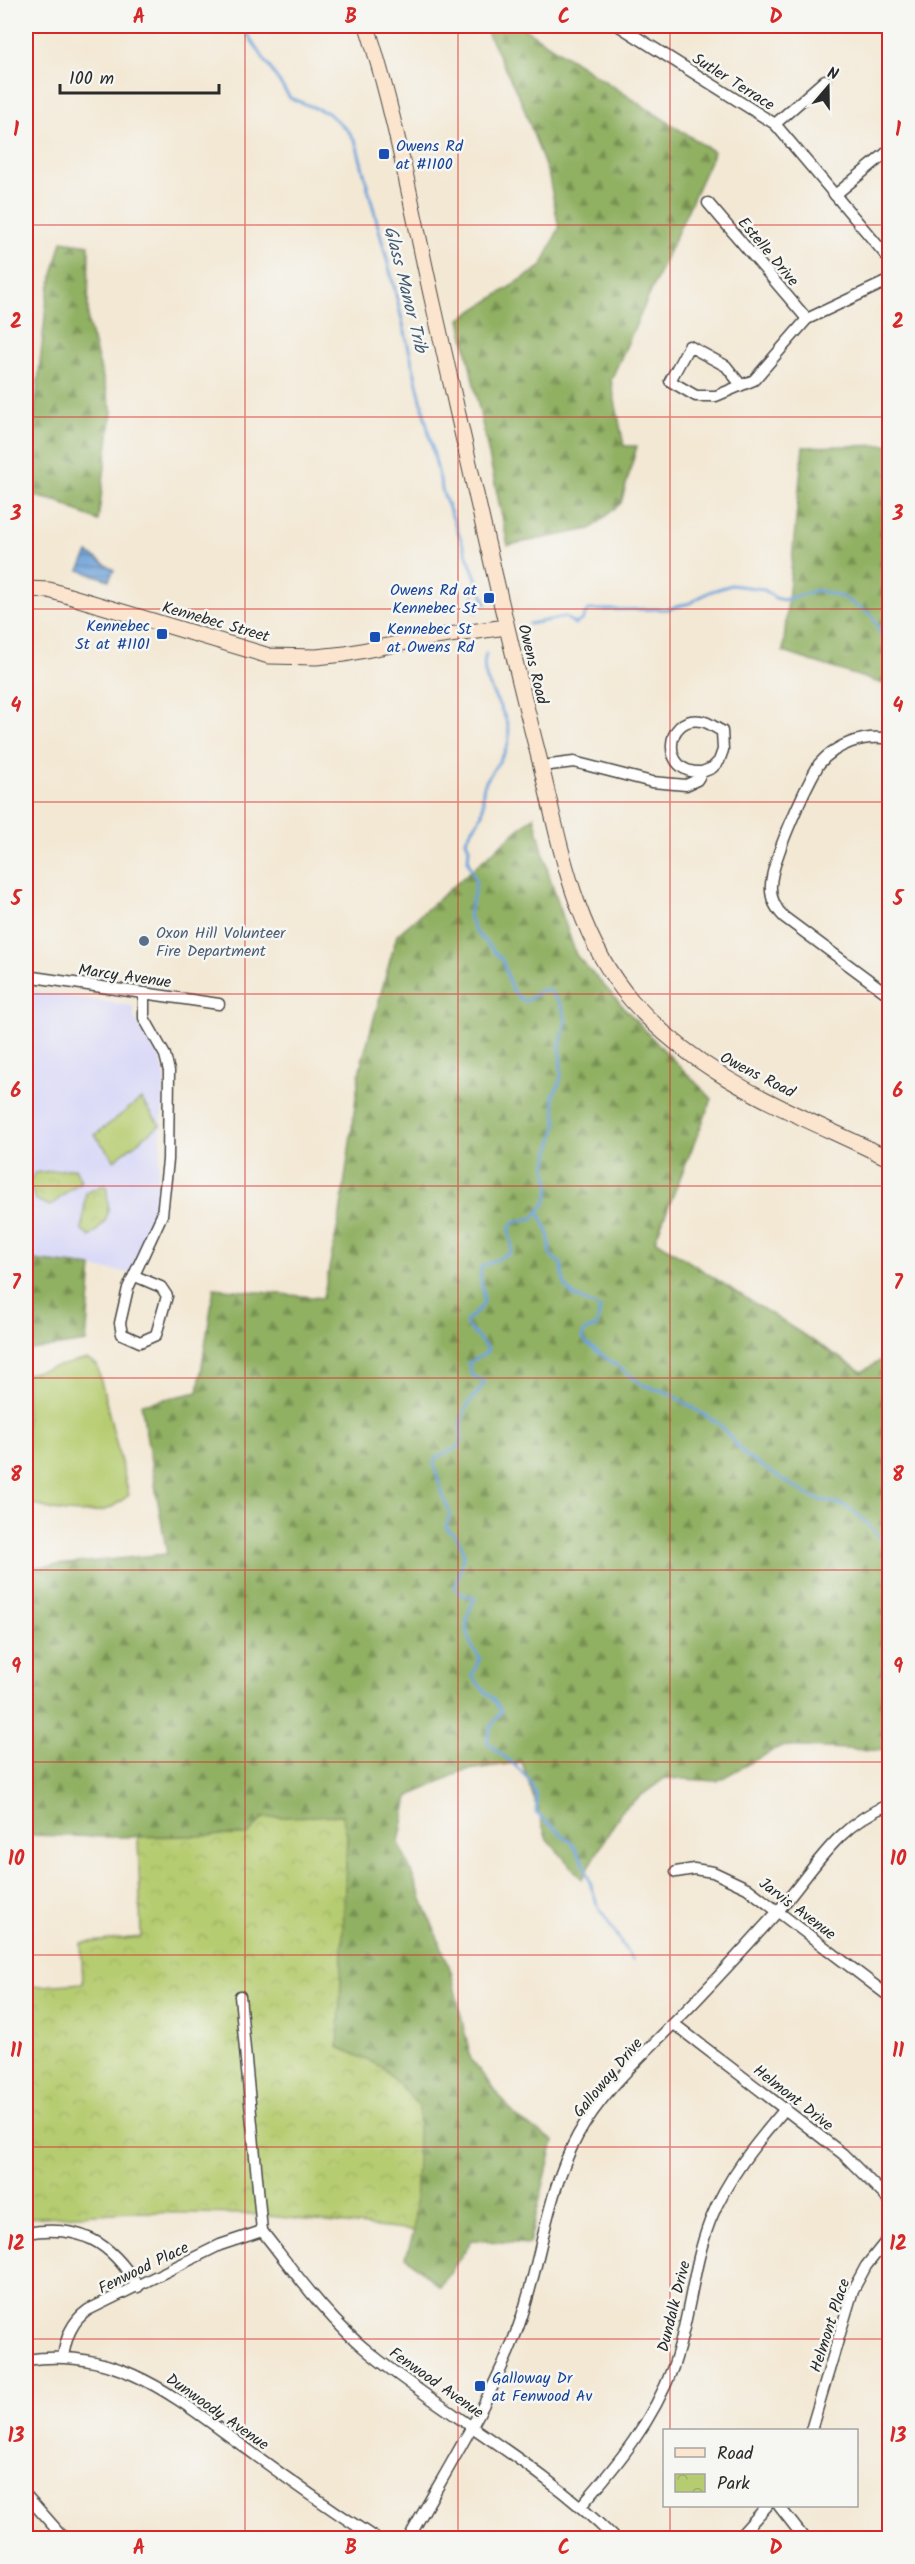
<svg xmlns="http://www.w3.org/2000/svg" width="915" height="2564" font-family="Kalam,sans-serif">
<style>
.built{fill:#d8d7f8}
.grass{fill:#b6cc70;stroke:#707c4e;stroke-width:1.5}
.forest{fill:url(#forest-firs);stroke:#5e6e46;stroke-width:1.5}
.park{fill:url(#park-crowns);stroke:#707c4e;stroke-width:1.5}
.water{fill:url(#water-rules);stroke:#4c6682;stroke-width:1.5}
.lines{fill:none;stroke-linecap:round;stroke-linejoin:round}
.stream{stroke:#6ca1d9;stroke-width:3}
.street-casing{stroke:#494744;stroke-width:13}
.secondary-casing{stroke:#494744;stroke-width:17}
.street{stroke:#fff;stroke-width:10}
.secondary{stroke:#fce5cf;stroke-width:15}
.grid{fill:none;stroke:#d62828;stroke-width:1.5;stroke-opacity:0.55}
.transit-dot{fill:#1a4fb4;stroke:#f6f6f2;stroke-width:2}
.service-dot{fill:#5c6f8a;stroke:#f6f6f2;stroke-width:2}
.labels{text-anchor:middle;stroke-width:5;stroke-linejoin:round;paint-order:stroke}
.street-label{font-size:16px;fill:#2b2b2b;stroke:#f6f6f2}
.transit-label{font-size:16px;fill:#164399;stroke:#f6f6f2;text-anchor:start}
.service-label{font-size:16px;fill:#4e5e75;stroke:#f6f6f2;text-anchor:start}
.water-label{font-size:18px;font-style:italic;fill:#455a71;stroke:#f6f6f2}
.neatline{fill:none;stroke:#d62828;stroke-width:2}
.grid-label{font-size:20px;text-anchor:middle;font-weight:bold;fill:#d62828}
</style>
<defs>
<pattern id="forest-firs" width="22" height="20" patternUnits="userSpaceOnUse" patternTransform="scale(1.5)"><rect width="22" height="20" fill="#90b062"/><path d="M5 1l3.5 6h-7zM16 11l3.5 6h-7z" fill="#768f51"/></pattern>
<pattern id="park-crowns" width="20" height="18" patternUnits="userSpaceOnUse" patternTransform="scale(1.5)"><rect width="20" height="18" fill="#b6cc70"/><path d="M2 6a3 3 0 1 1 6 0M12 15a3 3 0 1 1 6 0" fill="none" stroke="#9daf61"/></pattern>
<pattern id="water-rules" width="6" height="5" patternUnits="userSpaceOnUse" patternTransform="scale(1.5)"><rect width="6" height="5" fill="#6ca1d9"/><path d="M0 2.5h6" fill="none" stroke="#5983b0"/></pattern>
</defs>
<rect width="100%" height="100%" fill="#f6f6f2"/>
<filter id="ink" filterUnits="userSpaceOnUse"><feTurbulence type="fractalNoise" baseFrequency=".0167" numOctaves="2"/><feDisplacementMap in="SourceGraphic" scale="12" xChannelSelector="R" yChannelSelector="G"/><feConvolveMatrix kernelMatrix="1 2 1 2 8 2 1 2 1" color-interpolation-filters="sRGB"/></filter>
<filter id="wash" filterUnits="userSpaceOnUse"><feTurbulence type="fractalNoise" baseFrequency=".008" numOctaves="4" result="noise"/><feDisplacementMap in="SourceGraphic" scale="24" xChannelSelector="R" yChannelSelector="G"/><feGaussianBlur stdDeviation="1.35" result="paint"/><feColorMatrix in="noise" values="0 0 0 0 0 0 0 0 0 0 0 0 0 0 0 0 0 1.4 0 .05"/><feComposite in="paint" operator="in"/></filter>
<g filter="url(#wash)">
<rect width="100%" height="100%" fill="#f3e8d4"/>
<!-- built -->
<path class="built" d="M 26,990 L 133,1006 L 135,1020 L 160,1058 L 165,1076 L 156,1209 L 131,1273 L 26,1259 Z"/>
<!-- grass -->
<g class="grass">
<path d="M 141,1099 L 160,1125 L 114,1160 L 95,1135 Z"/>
<path d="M 87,1359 L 97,1365 L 129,1495 C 122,1500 113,1508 105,1510 C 80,1516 48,1512 26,1500 L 26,1374 Z"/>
</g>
<!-- forest -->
<g class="forest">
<path d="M 484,26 L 520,26 L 714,152 L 611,380 L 624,446 L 637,446 L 621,503 L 591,529 L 508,545 L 460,319 L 541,267 L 559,228 L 549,177 L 522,103 Z"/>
<path d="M 62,241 L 89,245 L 88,322 L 112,412 L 98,521 L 59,502 L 26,494 L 47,297 Z"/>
<path d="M 889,445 L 890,445 L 889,686 L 783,652 L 803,447 Z"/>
<path d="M 534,816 L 550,879 L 576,955 L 651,1037 L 712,1099 L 655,1240 L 862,1372 L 889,1355 L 889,1751 L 781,1746 L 717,1781 L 665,1778 L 622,1810 L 582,1879 L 547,1839 L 522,1762 L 462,1771 L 408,1797 L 399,1842 L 451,1971 L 471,2060 L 518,2119 L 554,2141 L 529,2244 L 472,2240 L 440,2287 L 406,2257 L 414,2231 L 382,2067 L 338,2047 L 347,1835 L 342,1815 L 263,1818 L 249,1835 L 110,1837 L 26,1835 L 26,1568 L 167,1554 L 141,1404 L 198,1392 L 214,1288 L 323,1298 L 340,1215 L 360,1069 L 397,935 Z"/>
<path d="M 26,1259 L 92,1267 L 86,1342 L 26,1351 Z"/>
</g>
<!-- park -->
<g class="park">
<path d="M 75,1168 L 81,1181 L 50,1206 L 36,1200 L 28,1184 L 35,1173 Z"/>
<path d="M 106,1184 C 109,1212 113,1217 90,1237 L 82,1230 L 86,1193 Z"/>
<path d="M 342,1815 L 347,1835 L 338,2047 L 382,2067 L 419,2106 L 414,2231 L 249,2214 L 132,2212 L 26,2218 L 26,1987 L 83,1983 L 81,1943 L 141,1937 L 138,1837 L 248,1835 L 263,1818 Z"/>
</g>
<!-- water -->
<path class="water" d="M 88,553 L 114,570 L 109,580 L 79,570 Z"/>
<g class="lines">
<!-- stream -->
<g class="stream">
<path d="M 242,26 L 290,98 L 328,113 L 349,132 L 356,143 L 394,286 L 443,493 L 486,604"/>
<path d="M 476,612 L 473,599 L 477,579"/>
<path d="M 529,624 L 565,617 L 575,624 L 582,620 L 588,610 L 668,609 L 690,603 L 709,592 L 731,585 L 763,589 L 775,598 L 784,600 L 817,590 L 842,597 L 872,615 L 882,636 L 890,645"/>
<path d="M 486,654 C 476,682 510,709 509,737 C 509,754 490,770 484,786 C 481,795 485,804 482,813 C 478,824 470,830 466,840 L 469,848 L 468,861 L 476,883 L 469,915 L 474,930 L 503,961 L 511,988 L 520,999 L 527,1001 L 541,990 L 549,990 C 555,997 562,1004 564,1013 C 568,1025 562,1034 560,1045 C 559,1062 566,1080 553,1094 L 557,1123 L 546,1167 L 550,1189 L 545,1204 L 533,1218 L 514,1222 L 509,1229 L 512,1248 L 510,1253 L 481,1267 C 477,1296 497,1298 467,1320 L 466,1325 L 488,1349 L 485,1354 L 468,1363 L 473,1376 L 485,1382 C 477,1395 463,1406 461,1423 C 460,1432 463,1438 459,1447 L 437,1457 L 434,1463 C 436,1474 445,1504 450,1512 L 446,1528 C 472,1546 463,1562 455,1587 L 461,1594 L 475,1599 C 462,1621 464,1639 480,1658 L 472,1675 C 479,1690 495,1696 501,1711 L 490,1728 L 487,1743 C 512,1764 541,1778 536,1813 L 571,1842 L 583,1861 L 597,1904 L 632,1960"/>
<path d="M 539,1213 L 549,1234 L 550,1255 L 562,1265 C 561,1294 576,1298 600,1308 L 597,1326 L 585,1331 L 582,1337 L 586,1343 L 643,1385 L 669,1393 L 719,1424 L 748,1458 L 813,1498 L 843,1505 L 857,1514 L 890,1546"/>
</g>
</g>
</g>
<g filter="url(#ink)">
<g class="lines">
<defs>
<g id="street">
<path d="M 619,26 L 775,124 L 890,260"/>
<path d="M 775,124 L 825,80"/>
<path d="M 835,195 L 886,153"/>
<path d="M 708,203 L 807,319"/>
<path d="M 741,385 L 726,366 L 689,346 L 670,381 L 696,396 L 716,396 L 754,380 L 807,319 L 890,280"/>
<path d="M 542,766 L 574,762 L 652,782 L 686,785 L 697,780 L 702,772 L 712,768 L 719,761 L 723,750 L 722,731 C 715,728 709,722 701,721 C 664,715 660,775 702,772"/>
<path d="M 26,976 L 219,1004"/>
<path d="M 885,992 L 784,917 C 775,908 770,898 771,885 C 772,859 805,788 819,764 C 836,744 864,734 890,739"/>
<path d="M 135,1276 L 161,1287 L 167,1296 L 156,1335 L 140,1342 L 122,1334 L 120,1323 L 128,1288 L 162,1215 L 168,1160 L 169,1071 L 165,1055 L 144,1018 L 144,993"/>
<path d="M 676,1872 L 694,1869 L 713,1872 L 747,1888 L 890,1997"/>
<path d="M 240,1996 L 262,2231"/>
<path d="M 674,2024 L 843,2154 L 890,2201"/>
<path d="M 262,2231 C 296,2274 328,2319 371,2354 C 450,2418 542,2465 614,2538"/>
<path d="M 26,2233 C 79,2224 111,2241 138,2287"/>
<path d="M 63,2357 C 66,2338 71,2322 88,2310 L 220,2245 L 262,2231"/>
<path d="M 26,2360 C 119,2346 177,2399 247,2449 C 289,2480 332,2510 375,2538"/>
<path d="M 811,2430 L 853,2290 L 866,2266 L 890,2236"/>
<path d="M 26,2495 L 64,2538"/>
<path d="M 779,2506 L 804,2538"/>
<path d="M 580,2507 C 618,2464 653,2421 673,2367 C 690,2320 692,2268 710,2221 C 727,2178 756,2143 786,2108"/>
<path d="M 409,2538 C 446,2470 493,2398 519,2325 C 541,2263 546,2193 578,2135 C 601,2093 639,2059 672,2025 C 706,1991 738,1955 771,1919 C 811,1876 832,1827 890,1804"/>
<path d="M 738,2538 L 767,2506"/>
</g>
<g id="secondary">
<path d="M 367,26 C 396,116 412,210 433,303 C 466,449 498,597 535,742 C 558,829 570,930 632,1001 C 704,1082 795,1112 890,1159"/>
<path d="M 26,589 L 49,590 L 269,656 L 316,657 L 345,654 L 428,638 L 506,627"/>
</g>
</defs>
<!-- street casing -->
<use href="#street" class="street-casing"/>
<!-- secondary casing -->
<use href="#secondary" class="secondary-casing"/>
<!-- street -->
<use href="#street" class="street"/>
<!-- secondary -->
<use href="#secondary" class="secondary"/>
</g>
</g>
<!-- grid -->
<path class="grid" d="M 245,26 L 245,2538M 458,26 L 458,2538M 670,26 L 670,2430M 26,225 L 890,225M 26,417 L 890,417M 26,609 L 890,609M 26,802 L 890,802M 26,994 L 890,994M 26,1186 L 890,1186M 26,1378 L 890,1378M 26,1570 L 890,1570M 26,1762 L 890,1762M 26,1955 L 890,1955M 26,2147 L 890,2147M 26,2339 L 890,2339M 670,2506 L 670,2538"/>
<!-- markers -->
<g class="transit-dot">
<rect x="378" y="148" width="12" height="12" rx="3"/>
<rect x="483" y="592" width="12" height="12" rx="3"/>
<rect x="156" y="628" width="12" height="12" rx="3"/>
<rect x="369" y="631" width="12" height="12" rx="3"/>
<rect x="474" y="2380" width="12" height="12" rx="3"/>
</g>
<circle class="service-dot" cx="144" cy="941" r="6"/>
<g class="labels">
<!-- street labels -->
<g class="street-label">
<text transform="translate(734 81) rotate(32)" y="6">Sutler Terrace</text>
<text transform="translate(769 251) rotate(50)" y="6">Estelle Drive</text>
<text transform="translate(216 621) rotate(16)" y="6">Kennebec Street</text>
<text transform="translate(534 664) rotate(76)" y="6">Owens Road</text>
<text transform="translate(125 975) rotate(8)" y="6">Marcy Avenue</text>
<text transform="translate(758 1074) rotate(27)" y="6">Owens Road</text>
<text transform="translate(798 1908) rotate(37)" y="6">Jarvis Avenue</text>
<text transform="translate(607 2077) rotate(-50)" y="6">Galloway Drive</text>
<text transform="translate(794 2097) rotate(38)" y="6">Helmont Drive</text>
<text transform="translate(143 2267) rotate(-26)" y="6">Fenwood Place</text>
<text transform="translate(673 2306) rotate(-76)" y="6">Dundalk Drive</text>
<text transform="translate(829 2325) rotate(-72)" y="6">Helmont Place</text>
<text transform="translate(437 2382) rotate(35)" y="6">Fenwood Avenue</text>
<text transform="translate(218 2411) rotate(35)" y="6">Dunwoody Avenue</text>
</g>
<!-- transit labels -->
<g class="transit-label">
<text x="396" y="151">Owens Rd<tspan x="396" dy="18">at #1100</tspan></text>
<text x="477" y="595" text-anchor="end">Owens Rd at<tspan x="477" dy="18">Kennebec St</tspan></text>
<text x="150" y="631" text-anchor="end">Kennebec<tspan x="150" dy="18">St at #1101</tspan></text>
<text x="387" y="634">Kennebec St<tspan x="387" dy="18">at Owens Rd</tspan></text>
<text x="492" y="2383">Galloway Dr<tspan x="492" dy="18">at Fenwood Av</tspan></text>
</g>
<!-- service labels -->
<g class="service-label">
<text x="156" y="938">Oxon Hill Volunteer<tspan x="156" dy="18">Fire Department</tspan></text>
</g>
<!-- water labels -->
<g class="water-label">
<text transform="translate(406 289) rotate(76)" y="6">Glass Manor Trib</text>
</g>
</g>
<!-- margin -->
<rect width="915" height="2564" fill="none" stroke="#f6f6f2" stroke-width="66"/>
<!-- legend -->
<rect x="663" y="2429" width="195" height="78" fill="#f6f6f2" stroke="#a5a5a2" stroke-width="1.5"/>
<rect x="675" y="2448" width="30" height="9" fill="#fce5cf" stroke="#a5a5a2" stroke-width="1.5"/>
<text x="717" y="2459" font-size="18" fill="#2b2b2b">Road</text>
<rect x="675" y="2474" width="30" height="18" fill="url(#park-crowns)" stroke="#a5a5a2" stroke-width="1.5"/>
<text x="717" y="2489" font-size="18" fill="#2b2b2b">Park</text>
<!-- north arrow -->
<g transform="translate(828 87) rotate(20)" stroke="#f6f6f2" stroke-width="4.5" paint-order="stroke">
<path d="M0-4.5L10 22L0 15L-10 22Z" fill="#2b2b2b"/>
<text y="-9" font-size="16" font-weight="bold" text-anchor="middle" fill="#2b2b2b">N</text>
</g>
<!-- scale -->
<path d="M60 84v9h159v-9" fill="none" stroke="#2b2b2b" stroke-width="3"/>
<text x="69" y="84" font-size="18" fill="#2b2b2b" stroke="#f6f6f2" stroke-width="4.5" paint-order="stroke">100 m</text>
<rect x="33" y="33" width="849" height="2498" class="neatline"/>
<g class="grid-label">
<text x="139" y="23">A</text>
<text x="351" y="23">B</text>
<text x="564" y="23">C</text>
<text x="776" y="23">D</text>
<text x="16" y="136">1</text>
<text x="898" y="136">1</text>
<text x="16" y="328">2</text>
<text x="898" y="328">2</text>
<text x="16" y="520">3</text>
<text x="898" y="520">3</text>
<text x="16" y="712">4</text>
<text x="898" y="712">4</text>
<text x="16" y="905">5</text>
<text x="898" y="905">5</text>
<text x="16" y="1097">6</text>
<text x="898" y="1097">6</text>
<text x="16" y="1289">7</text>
<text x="898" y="1289">7</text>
<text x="16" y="1481">8</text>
<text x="898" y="1481">8</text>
<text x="16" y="1673">9</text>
<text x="898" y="1673">9</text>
<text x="16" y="1865">10</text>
<text x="898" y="1865">10</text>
<text x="16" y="2057">11</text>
<text x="898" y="2057">11</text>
<text x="16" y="2250">12</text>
<text x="898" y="2250">12</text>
<text x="16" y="2442">13</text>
<text x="898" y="2442">13</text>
<text x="139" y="2554">A</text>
<text x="351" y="2554">B</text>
<text x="564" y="2554">C</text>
<text x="776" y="2554">D</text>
</g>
</svg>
